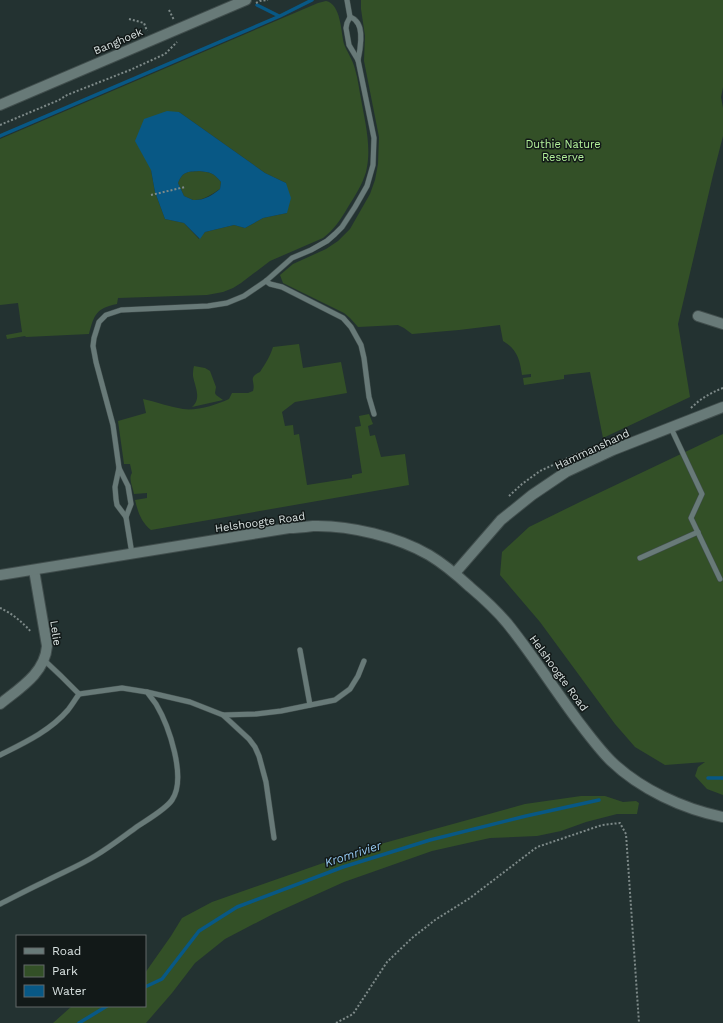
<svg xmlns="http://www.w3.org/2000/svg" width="723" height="1023" font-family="'Work Sans',sans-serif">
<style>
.green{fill:#335027;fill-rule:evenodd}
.water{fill:#085885;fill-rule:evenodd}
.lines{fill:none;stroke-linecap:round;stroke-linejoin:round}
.stream{stroke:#085885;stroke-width:3.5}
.service-casing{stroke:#414e4d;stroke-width:6}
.minor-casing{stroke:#414e4d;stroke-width:12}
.tertiary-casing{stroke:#414e4d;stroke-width:12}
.secondary-casing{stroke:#414e4d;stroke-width:12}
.path{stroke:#7e8a89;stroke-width:2;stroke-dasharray:2 2;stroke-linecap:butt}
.service{stroke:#687a78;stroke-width:5}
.minor{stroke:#687a78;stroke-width:10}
.tertiary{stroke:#687a78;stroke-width:10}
.secondary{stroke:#687a78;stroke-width:10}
.labels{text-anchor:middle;stroke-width:3;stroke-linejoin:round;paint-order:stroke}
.street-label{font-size:11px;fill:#d9e2e1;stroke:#121918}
.park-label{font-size:11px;fill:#b4f29b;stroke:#121918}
.water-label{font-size:12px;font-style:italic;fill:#95c9f1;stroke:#121918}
</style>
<rect width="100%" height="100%" fill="#233231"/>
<!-- green -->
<g class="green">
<path d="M 361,0 L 723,0 L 723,87 L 721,97 L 723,108 L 723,136 L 713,175 L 678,324 L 690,397 L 603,438 L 590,372 L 564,375 L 564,379 L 524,385 L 523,378 L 531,377 L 531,374 L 522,375 C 520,360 517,349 503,341 L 500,325 L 459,330 L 412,334 L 404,328 L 398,325 L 358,327 L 350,318 L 344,313 L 283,283 L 280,275 L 293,264 L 326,249 L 338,241 L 350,229 L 370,194 L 375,180 L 378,164 L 379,137 L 364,61 L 365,36 L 361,9 Z"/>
<path d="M 326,1 C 341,4 341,32 344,44 C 347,52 353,60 355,69 C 358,79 359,89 361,99 C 365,122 372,148 366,172 C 362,185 355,196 348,207 C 341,219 334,230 323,238 L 270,261 L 241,283 L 233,288 L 223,292 L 207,295 L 118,298 L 117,304 C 96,308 94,315 89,334 L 26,337 L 25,336 L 7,339 L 6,335 L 22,332 L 18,303 L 0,305 L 0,139 L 318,3 ZM 179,112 L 265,173 L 286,183 L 287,213 L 263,218 L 245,228 L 234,225 L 205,232 L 199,239 L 184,223 L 165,219 L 155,192 L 151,170 Z"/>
<path d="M 199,171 C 210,172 214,173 221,182 L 220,189 C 212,194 203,201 193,200 C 190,199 187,197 184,196 L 178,183 C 183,171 187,172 199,171 Z"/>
<path d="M 299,344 L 303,368 L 341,362 L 347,393 L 295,402 L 282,412 L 285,426 L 293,425 L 294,435 L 299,434 L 307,485 L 352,478 L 352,475 L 362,473 L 355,427 L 361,426 L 359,416 L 369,414 L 373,424 L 368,426 L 370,436 L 375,435 L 381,457 L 405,454 L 409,485 L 151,530 C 141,522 138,512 135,500 L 147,498 L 147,493 L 134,494 C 133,487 128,479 132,473 L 130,464 L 124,464 L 118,421 L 146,413 L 143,399 C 157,402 170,407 183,409 C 197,411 216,405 229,399 L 232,393 L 248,393 L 253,391 C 256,381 247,378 260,372 C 265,364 270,357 273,347 Z"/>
<path d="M 194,366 L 205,368 L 210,371 L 216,387 L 215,393 L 216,395 L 223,400 L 192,407 C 202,399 195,387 193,376 C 193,373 193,369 194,366 Z"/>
<path d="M 723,434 L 723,795 L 707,789 L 695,776 L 698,767 L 705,762 L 665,765 L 635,747 L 615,724 L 540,622 L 500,575 L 502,552 L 529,527 L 582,501 Z"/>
<path d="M 581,796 L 605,796 L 623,802 L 636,801 L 639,803 L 637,814 L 617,814 L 586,822 L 561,831 L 537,836 L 490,838 L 432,851 L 344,882 L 273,914 L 225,939 L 195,963 L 172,993 L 146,1023 L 53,1023 L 72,1006 L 145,1006 L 145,973 L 171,936 L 182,918 L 212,902 L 366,848 L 525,804 Z"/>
</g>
<!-- water -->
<path class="water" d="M 167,111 L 179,112 L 265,173 L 286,183 L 291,198 L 287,213 L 263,218 L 245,228 L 234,225 L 205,232 L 200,239 L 184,223 L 165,219 L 155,192 L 151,170 L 135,141 L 144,119 ZM 199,171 C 210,172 214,173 221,182 L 220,189 C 213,195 203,201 193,200 C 190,199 187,197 184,196 L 178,183 C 183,171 187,172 199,171 Z"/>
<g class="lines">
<!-- stream -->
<g class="stream">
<path d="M 257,5 L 279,16"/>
<path d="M 0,136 L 280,16 L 312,0"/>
<path d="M 708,778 L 723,778"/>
<path d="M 145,987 L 162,979 L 199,931 L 237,907 L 343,867 L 430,840 L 526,816 L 599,800"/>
<path d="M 79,1023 L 107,1006"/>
</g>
<defs>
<g id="service">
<path d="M 350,17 C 352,18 355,19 356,21 C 364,28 360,51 358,60"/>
<path d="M 266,281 L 270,284 L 282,287 L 343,318 L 351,327 L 361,345 L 364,358 L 369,397 L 374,414"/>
<path d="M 671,428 L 702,494 L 691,518 L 720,579"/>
<path d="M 119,468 L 115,487 L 116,499 L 117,505 L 126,517 L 132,554"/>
<path d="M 126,517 L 131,504 L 128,486 L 119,468 L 113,425 L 96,362 L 93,346 L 94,338 L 99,322 L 106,315 L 121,310 L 208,306 L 227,303 L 244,296 L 266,281 L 292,258 L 311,250 L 327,241 L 335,234 L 342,227 L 355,207 L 367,186 L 373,165 L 374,138 L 358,60 L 349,45 L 346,28 L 347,23 L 350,17 L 347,0"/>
<path d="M 640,558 L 698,532"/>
<path d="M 300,650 L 310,705"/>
<path d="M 147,692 L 190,702 L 223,715 L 256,714 L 281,711 L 335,700 L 350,689 L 358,676 L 364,661"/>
<path d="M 223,715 L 249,739 L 255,747 L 259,756 L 266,782 L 274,838"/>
<path d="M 0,755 C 24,743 50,731 68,710 C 72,705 75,700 79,694"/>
<path d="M 0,904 C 14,897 29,889 44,882 C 61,873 79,866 95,856 C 110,847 124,836 138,826 C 147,820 166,809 172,800 C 187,778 169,726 156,704 C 153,700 150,696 147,692 L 122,688 L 79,694 L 61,676 L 44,660"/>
</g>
<g id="minor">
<path d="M 0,105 L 246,0"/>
<path d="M 698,316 L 723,324"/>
<path d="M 0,704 C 20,688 45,673 47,646 L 34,570"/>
</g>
<path id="tertiary" d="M 455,573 L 501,520 L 532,495 L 566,472 L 613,450 L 723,407"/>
<path id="secondary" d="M 0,575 L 289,528 C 297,528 305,527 313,526 C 350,525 398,537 429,555 C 444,564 457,575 470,587 C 483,598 496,610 507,623 C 532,654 554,689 578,721 C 588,734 599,749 611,761 C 640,789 683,809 723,817"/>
</defs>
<!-- service casing -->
<use href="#service" class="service-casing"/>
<!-- minor casing -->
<use href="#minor" class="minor-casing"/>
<!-- tertiary casing -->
<use href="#tertiary" class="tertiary-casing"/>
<!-- secondary casing -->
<use href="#secondary" class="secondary-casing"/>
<!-- path -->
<g class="path">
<path d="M 256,3 L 260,1 L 268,0"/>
<path d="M 169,10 L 174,20"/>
<path d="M 129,19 L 144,23 L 147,31"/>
<path d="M 0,125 L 59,100 L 67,95 L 130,70 L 165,54 L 177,42"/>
<path d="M 151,195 L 185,187"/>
<path d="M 691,408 C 700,399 710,393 723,388"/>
<path d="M 509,496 L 522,484 L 540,471 L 585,450"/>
<path d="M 0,608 C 10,612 24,623 31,632"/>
<path d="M 336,1023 L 353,1014 L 387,962 L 412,938 L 435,920 L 470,898 L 537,847 L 558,840 L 602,825 L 620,823 L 626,834 L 639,1023"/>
</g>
<!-- service -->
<use href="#service" class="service"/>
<!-- minor -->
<use href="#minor" class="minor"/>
<!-- tertiary -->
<use href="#tertiary" class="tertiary"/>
<!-- secondary -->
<use href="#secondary" class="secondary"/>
</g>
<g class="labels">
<!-- street labels -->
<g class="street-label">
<text transform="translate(118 41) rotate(-23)" y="4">Banghoek</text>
<text transform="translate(592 449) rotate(-25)" y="4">Hammanshand</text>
<text transform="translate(260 522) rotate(-8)" y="4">Helshoogte Road</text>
<text transform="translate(56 633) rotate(82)" y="4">Lelie</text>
<text transform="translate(559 673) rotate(54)" y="4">Helshoogte Road</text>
</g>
<!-- park labels -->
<g class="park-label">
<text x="563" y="148">Duthie Nature<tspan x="563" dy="13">Reserve</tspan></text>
</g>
<!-- water labels -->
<g class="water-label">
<text transform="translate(353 854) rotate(-18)" y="4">Kromrivier</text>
</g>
</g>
<!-- legend -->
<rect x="16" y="935" width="130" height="72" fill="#121918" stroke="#626968"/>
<rect x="24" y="948" width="20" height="6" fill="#687a78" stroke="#626968"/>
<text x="52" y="955" font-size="12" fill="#d9e2e1">Road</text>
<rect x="24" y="965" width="20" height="12" fill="#335027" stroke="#626968"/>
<text x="52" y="975" font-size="12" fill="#d9e2e1">Park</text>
<rect x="24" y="985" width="20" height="12" fill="#085885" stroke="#626968"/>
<text x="52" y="995" font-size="12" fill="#d9e2e1">Water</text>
</svg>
